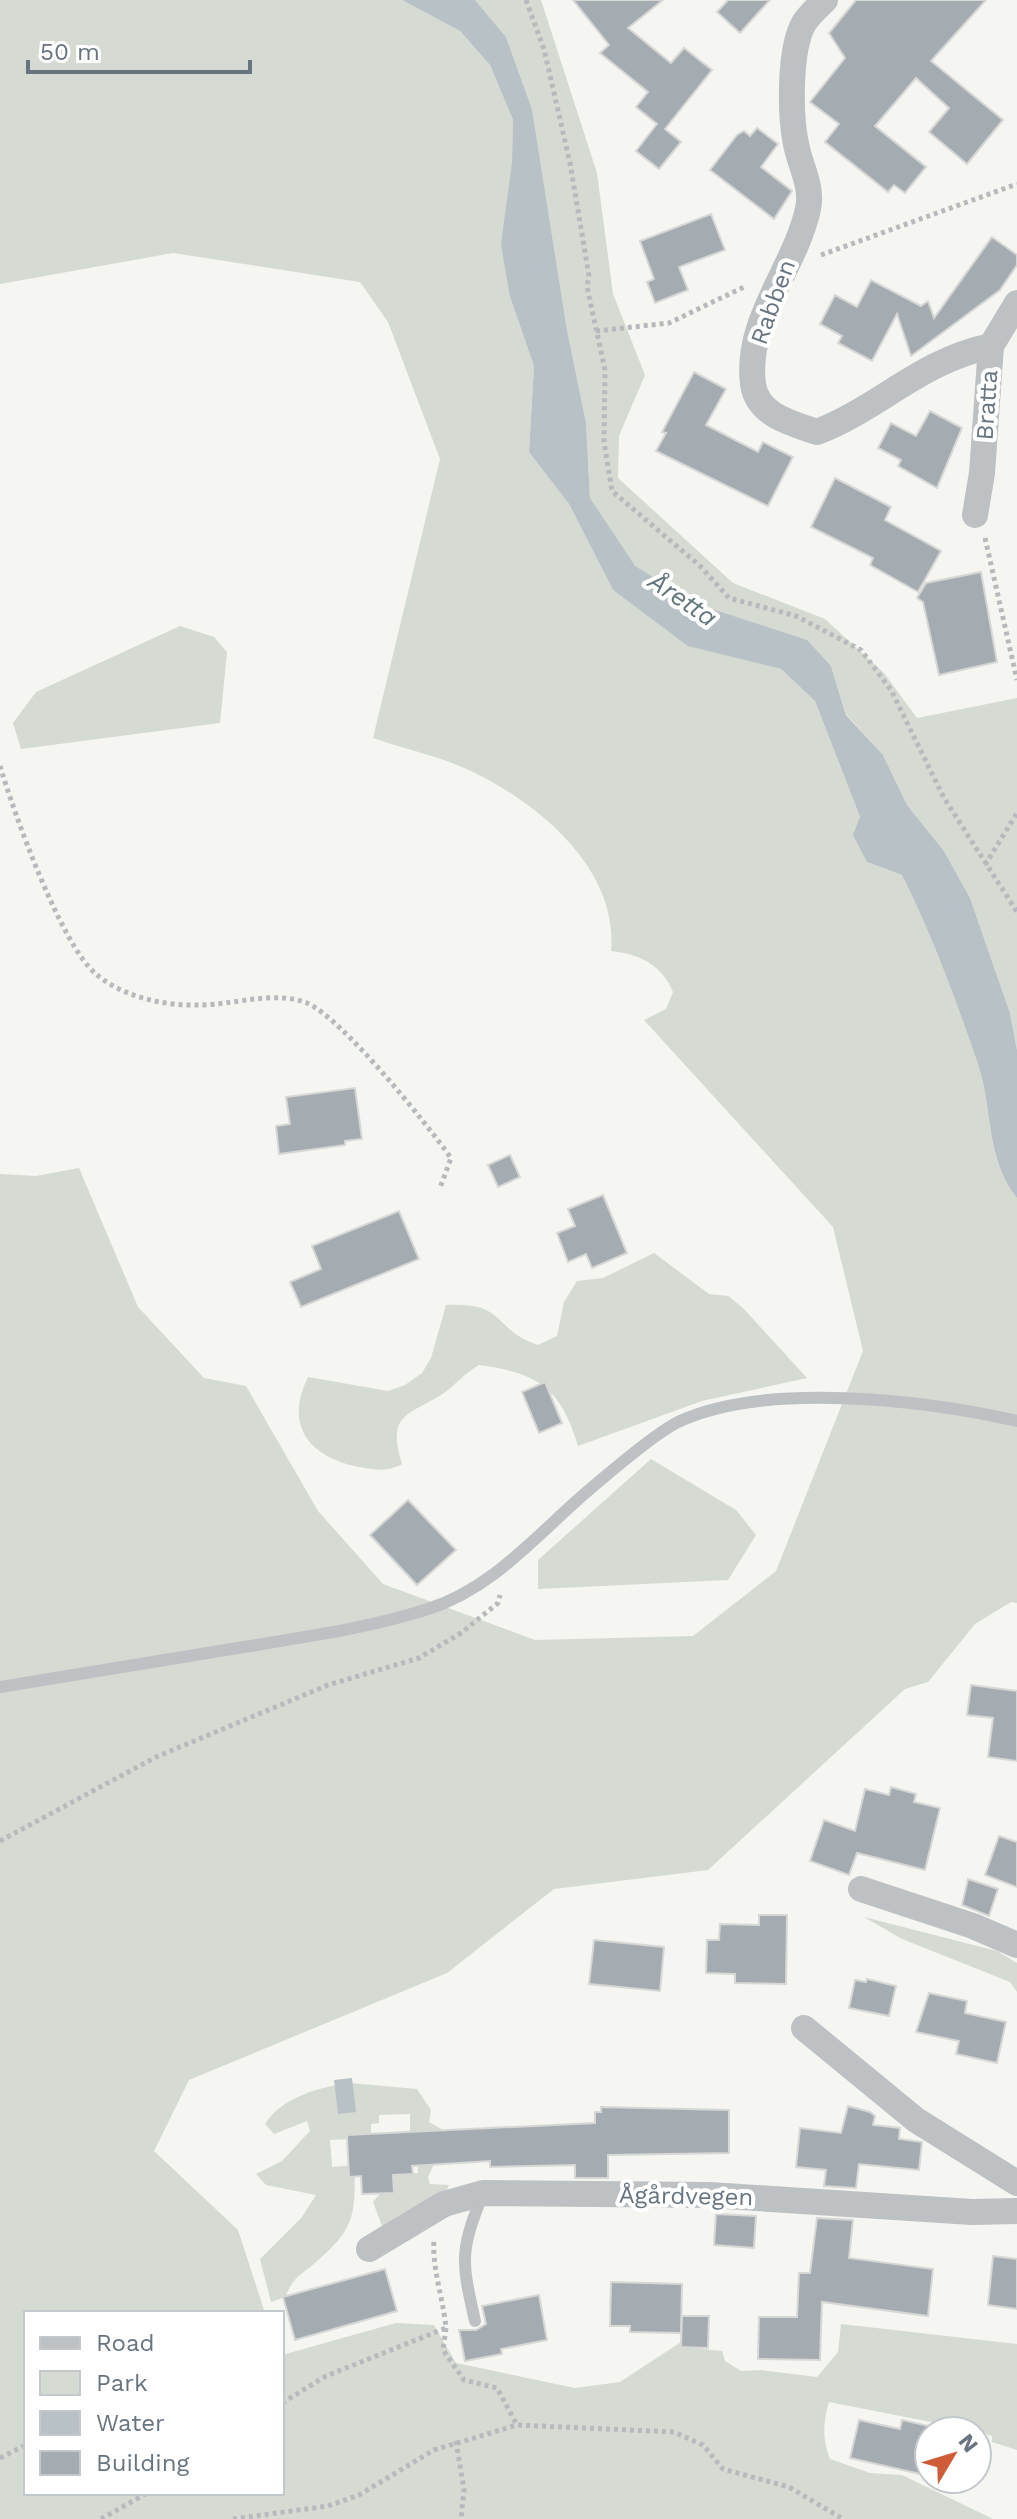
<svg xmlns="http://www.w3.org/2000/svg" width="1017" height="2519" font-family="'Work Sans',sans-serif">
<style>
.green{fill:#d5dad2}
.water{fill:#b8c1c5}
.building{fill:#a5acb1;stroke:#d7d7d5;stroke-width:2}
.lines{fill:none;stroke-linecap:round;stroke-linejoin:round}
.path{stroke:#b7babc;stroke-width:5;stroke-dasharray:4 4;stroke-linecap:butt}
.service{stroke:#bdc1c4;stroke-width:12}
.minor{stroke:#bdc1c4;stroke-width:26}
.labels{text-anchor:middle;stroke-width:8;stroke-linejoin:round;paint-order:stroke}
.street-label{font-size:24px;fill:#687580;stroke:#fff}
.water-label{font-size:26px;font-style:italic;fill:#63767c;stroke:#fff}
</style>
<rect width="100%" height="100%" fill="#f5f5f2"/>
<!-- green -->
<g class="green">
<path d="M 0,0 L 402,0 L 460,31 L 490,65 L 513,120 L 510,297 L 534,366 L 529,452 L 569,504 L 613,590 L 688,645 L 781,669 L 815,701 L 860,817 L 867,862 L 902,875 C 932,935 956,1000 978,1064 C 993,1109 984,1156 1017,1198 L 1017,1603 L 1011,1602 L 975,1624 L 928,1682 L 905,1689 L 708,1870 L 554,1889 L 447,1973 L 189,2080 L 154,2151 L 238,2230 L 265,2313 L 26,2313 L 26,2493 L 282,2493 L 282,2355 L 396,2323 L 434,2325 L 456,2363 L 575,2388 L 620,2382 L 681,2342 L 681,2347 L 722,2351 L 725,2361 L 741,2371 L 761,2370 L 817,2377 L 838,2352 L 841,2324 L 1017,2344 L 1017,2450 L 992,2442 L 992,2436 L 977,2431 L 829,2402 C 823,2422 822,2439 830,2459 L 870,2473 L 902,2475 L 993,2519 L 0,2519 L 0,1174 L 36,1176 L 79,1168 L 138,1307 L 204,1378 L 246,1386 L 318,1511 L 383,1584 L 535,1640 L 693,1636 L 776,1571 L 863,1351 L 833,1227 L 644,1020 L 666,1009 L 673,992 C 662,965 640,954 611,951 C 620,861 520,787 444,760 C 420,752 396,746 373,738 L 440,459 L 388,322 L 360,282 L 173,253 L 0,284 Z"/>
<path d="M 475,0 L 541,0 L 597,173 L 613,294 L 645,375 L 619,436 L 618,478 L 733,583 L 825,619 L 884,673 L 917,718 L 1017,698 L 1017,1050 L 1010,1013 L 970,898 L 944,851 L 907,805 L 883,755 L 846,714 L 831,666 L 749,623 L 697,604 L 634,566 L 590,498 L 586,423 L 567,330 L 532,109 L 506,37 Z"/>
<path d="M 180,626 L 214,637 L 227,652 L 220,723 L 21,749 L 13,723 L 36,692 Z"/>
<path d="M 654,1253 L 709,1294 L 728,1296 L 743,1308 L 807,1378 L 702,1401 L 578,1446 C 561,1389 539,1373 479,1365 C 465,1373 456,1384 444,1393 C 409,1416 386,1412 402,1464 C 387,1472 376,1470 359,1467 C 309,1457 284,1426 308,1377 L 388,1391 L 405,1385 L 422,1373 L 431,1358 L 446,1305 C 508,1302 491,1329 538,1345 L 557,1336 L 564,1302 L 577,1281 L 603,1278 Z"/>
<path d="M 651,1459 L 736,1510 L 756,1535 L 728,1580 L 538,1589 L 538,1560 Z"/>
<path d="M 864,1917 L 997,1951 L 1017,1963 L 1017,1992 L 1010,1982 L 902,1939 Z"/>
<path d="M 350,2083 L 417,2089 L 431,2110 L 429,2122 L 448,2133 L 428,2177 L 430,2184 L 449,2185 L 445,2193 L 382,2226 L 373,2202 L 387,2186 L 388,2174 L 418,2173 L 416,2131 L 410,2131 L 410,2114 L 379,2115 L 379,2123 L 371,2124 L 371,2133 L 353,2134 L 353,2139 L 330,2140 L 332,2167 L 354,2165 C 357,2221 351,2233 309,2268 C 297,2277 290,2282 286,2297 L 271,2302 L 260,2259 L 302,2217 L 316,2195 L 266,2185 L 256,2174 L 282,2161 L 310,2131 L 307,2121 L 274,2134 L 265,2124 C 282,2097 320,2087 350,2083 Z"/>
</g>
<!-- water -->
<g class="water">
<path d="M 402,0 L 475,0 L 506,37 L 532,109 L 567,330 L 586,423 L 590,498 L 635,566 L 697,604 L 807,640 L 831,666 L 846,715 L 883,755 L 907,805 L 944,851 L 970,898 L 1010,1013 L 1017,1050 L 1017,1198 C 985,1158 993,1109 978,1064 C 956,1000 932,935 902,875 L 867,862 L 853,835 L 860,817 L 815,701 L 781,669 L 688,646 L 613,590 L 569,504 L 529,452 L 534,366 L 510,297 L 501,244 L 512,163 L 513,120 L 490,65 L 460,31 Z"/>
<path d="M 352,2078 L 356,2112 L 338,2114 L 334,2080 Z"/>
</g>
<!-- building -->
<g class="building">
<path d="M 573,0 L 663,0 L 628,28 L 671,63 L 684,48 L 712,70 L 665,129 L 681,142 L 659,169 L 636,151 L 657,124 L 636,107 L 648,92 L 600,53 L 609,45 Z"/>
<path d="M 728,0 L 770,0 L 740,33 L 717,12 Z"/>
<path d="M 856,0 L 986,0 L 931,61 L 1003,120 L 967,164 L 929,132 L 949,108 L 916,78 L 875,126 L 926,167 L 905,193 L 894,185 L 888,192 L 825,142 L 839,124 L 810,102 L 845,58 L 829,33 Z"/>
<path d="M 757,128 L 778,144 L 761,167 L 792,191 L 774,219 L 710,170 L 737,135 L 744,131 L 750,136 Z"/>
<path d="M 711,214 L 725,250 L 679,267 L 688,290 L 655,303 L 647,282 L 654,279 L 640,241 Z"/>
<path d="M 992,237 L 1017,255 L 1017,265 L 1000,290 L 911,356 L 897,314 L 872,361 L 838,343 L 842,336 L 820,324 L 835,295 L 857,307 L 871,280 L 921,306 L 928,301 L 934,318 Z"/>
<path d="M 694,372 L 726,389 L 706,425 L 758,452 L 763,442 L 793,457 L 768,506 L 656,451 L 666,433 L 662,432 Z"/>
<path d="M 930,411 L 962,428 L 937,488 L 898,466 L 901,460 L 878,448 L 891,423 L 916,436 Z"/>
<path d="M 835,478 L 891,507 L 885,520 L 941,551 L 918,592 L 870,565 L 873,558 L 811,527 Z"/>
<path d="M 981,572 L 997,662 L 939,675 L 923,602 L 917,598 L 926,583 Z"/>
<path d="M 355,1088 L 362,1139 L 345,1141 L 345,1145 L 279,1154 L 276,1126 L 290,1124 L 286,1097 Z"/>
<path d="M 510,1155 L 520,1177 L 498,1187 L 488,1165 Z"/>
<path d="M 603,1195 L 627,1253 L 592,1268 L 586,1254 L 568,1262 L 557,1233 L 575,1226 L 568,1209 Z"/>
<path d="M 399,1211 L 419,1259 L 301,1307 L 290,1282 L 321,1269 L 312,1246 Z"/>
<path d="M 545,1382 L 562,1423 L 539,1433 L 522,1392 Z"/>
<path d="M 408,1500 L 456,1550 L 417,1585 L 370,1535 Z"/>
<path d="M 971,1685 L 1017,1691 L 1017,1761 L 988,1757 L 993,1718 L 967,1715 Z"/>
<path d="M 891,1787 L 916,1794 L 914,1802 L 940,1808 L 925,1870 L 857,1853 L 849,1875 L 810,1861 L 824,1820 L 855,1831 L 865,1789 L 889,1795 Z"/>
<path d="M 999,1836 L 1017,1842 L 1017,1887 L 985,1875 Z"/>
<path d="M 968,1879 L 998,1889 L 989,1916 L 962,1905 Z"/>
<path d="M 759,1915 L 787,1915 L 786,1984 L 735,1983 L 735,1974 L 706,1973 L 707,1940 L 719,1940 L 720,1924 L 759,1925 Z"/>
<path d="M 594,1940 L 664,1947 L 660,1991 L 589,1984 Z"/>
<path d="M 867,1979 L 896,1986 L 889,2016 L 849,2008 L 855,1980 L 866,1982 Z"/>
<path d="M 929,1993 L 967,2001 L 965,2013 L 1006,2022 L 997,2063 L 956,2054 L 959,2041 L 916,2032 Z"/>
<path d="M 848,2106 L 870,2112 L 875,2116 L 873,2125 L 900,2128 L 899,2139 L 922,2142 L 919,2170 L 859,2164 L 856,2188 L 824,2186 L 826,2170 L 796,2167 L 800,2128 L 841,2133 Z"/>
<path d="M 601,2107 L 729,2110 L 729,2153 L 608,2155 L 608,2178 L 575,2178 L 575,2165 L 490,2167 L 490,2161 L 412,2166 L 413,2174 L 393,2175 L 394,2193 L 362,2194 L 361,2176 L 349,2177 L 347,2135 L 595,2123 L 595,2112 L 601,2112 Z"/>
<path d="M 716,2214 L 756,2216 L 754,2248 L 714,2245 Z"/>
<path d="M 817,2218 L 853,2220 L 849,2258 L 933,2269 L 928,2316 L 822,2302 L 820,2360 L 758,2359 L 759,2317 L 797,2317 L 799,2273 L 810,2273 Z"/>
<path d="M 993,2256 L 1017,2259 L 1017,2309 L 988,2305 Z"/>
<path d="M 385,2269 L 397,2311 L 295,2340 L 283,2297 Z"/>
<path d="M 611,2282 L 682,2284 L 681,2333 L 630,2332 L 630,2326 L 610,2326 Z"/>
<path d="M 539,2295 L 547,2340 L 501,2349 L 502,2354 L 465,2361 L 459,2330 L 476,2330 L 486,2324 L 482,2306 Z"/>
<path d="M 682,2316 L 709,2316 L 708,2348 L 681,2347 Z"/>
<path d="M 859,2420 L 900,2429 L 902,2420 L 929,2426 L 929,2476 L 850,2458 Z"/>
</g>
<g class="lines">
<!-- path -->
<g class="path">
<path d="M 526,0 L 544,49 L 570,163 L 589,276 L 587,287 L 605,370 L 604,442 L 612,491 L 700,566 L 729,598 L 796,616 L 861,650 L 891,690 L 944,798 L 1017,912"/>
<path d="M 821,255 L 1017,184"/>
<path d="M 596,331 L 669,323 L 746,286"/>
<path d="M 985,538 L 1017,680"/>
<path d="M 0,766 C 14,813 61,945 96,974 C 123,997 164,1006 199,1005 C 234,1005 274,990 307,1003 C 342,1018 427,1124 451,1158 L 440,1188"/>
<path d="M 985,865 L 1017,813"/>
<path d="M 0,1841 L 156,1757 L 328,1685 L 419,1658 L 461,1633 L 498,1603 L 500,1595"/>
<path d="M 446,2328 L 443,2350 L 464,2380 L 497,2388 L 517,2425"/>
<path d="M 282,2403 L 326,2376 L 446,2328 C 443,2297 432,2270 434,2239"/>
<path d="M 456,2441 L 464,2490 L 461,2519"/>
<path d="M 0,2458 L 26,2445"/>
<path d="M 101,2519 L 147,2493"/>
<path d="M 233,2519 L 328,2506 L 359,2495 L 434,2450 L 517,2425 L 674,2432 L 703,2445 L 723,2469 L 789,2487 L 843,2519"/>
</g>
<!-- service -->
<g class="service">
<path d="M 0,1687 C 81,1674 163,1660 244,1647 C 305,1637 369,1628 428,1609 C 491,1589 534,1538 582,1496 C 604,1477 654,1434 678,1422 C 765,1381 924,1400 1017,1421"/>
<path d="M 475,2321 C 462,2263 459,2253 482,2196"/>
</g>
<!-- minor -->
<g class="minor">
<path d="M 825,0 C 818,7 809,15 804,23 C 789,49 790,115 796,144 C 800,166 813,186 808,209 C 795,268 745,320 753,384 C 757,415 791,423 817,432 C 881,407 920,361 991,346"/>
<path d="M 975,515 L 982,473 L 991,346 L 1017,303"/>
<path d="M 861,1889 L 973,1926 L 1017,1945"/>
<path d="M 804,2028 L 916,2120 L 1017,2183"/>
<path d="M 369,2249 L 444,2204 L 483,2193 L 710,2195 L 972,2212 L 1017,2211"/>
</g>
</g>
<g class="labels">
<!-- street labels -->
<g class="street-label">
<text transform="translate(773 302) rotate(-70)" y="8">Rabben</text>
<text transform="translate(987 405) rotate(-86)" y="8">Bratta</text>
<text transform="translate(686 2196) rotate(1)" y="8">Ågårdvegen</text>
</g>
<!-- water labels -->
<g class="water-label">
<text transform="translate(683 599) rotate(34)" y="9">Åretta</text>
</g>
</g>
<!-- legend -->
<rect x="24" y="2311" width="260" height="184" fill="#ffffff" stroke="#c3c8cc" stroke-width="2"/>
<rect x="40" y="2337" width="40" height="12" fill="#bdc1c4" stroke="#c3c8cc" stroke-width="2"/>
<text x="96" y="2351" font-size="24" fill="#687580">Road</text>
<rect x="40" y="2371" width="40" height="24" fill="#d5dad2" stroke="#c3c8cc" stroke-width="2"/>
<text x="96" y="2391" font-size="24" fill="#687580">Park</text>
<rect x="40" y="2411" width="40" height="24" fill="#b8c1c5" stroke="#c3c8cc" stroke-width="2"/>
<text x="96" y="2431" font-size="24" fill="#687580">Water</text>
<rect x="40" y="2451" width="40" height="24" fill="#a5acb1" stroke="#c3c8cc" stroke-width="2"/>
<text x="96" y="2471" font-size="24" fill="#687580">Building</text>
<!-- north arrow -->
<g transform="translate(953 2455) rotate(52)"><circle r="38" fill="#ffffff" stroke="#c3c8cc" stroke-width="2"/>
<path d="M0-6L14 30L0 20L-14 30Z" fill="#ce5c39"/>
<text y="-12" font-size="22" font-weight="bold" text-anchor="middle" fill="#687580">N</text>
</g>
<!-- scale -->
<path d="M28 60v12h222v-12" fill="none" stroke="#687580" stroke-width="4"/>
<text x="40" y="60" font-size="24" fill="#687580" stroke="#ffffff" stroke-width="6" paint-order="stroke">50 m</text>
</svg>
